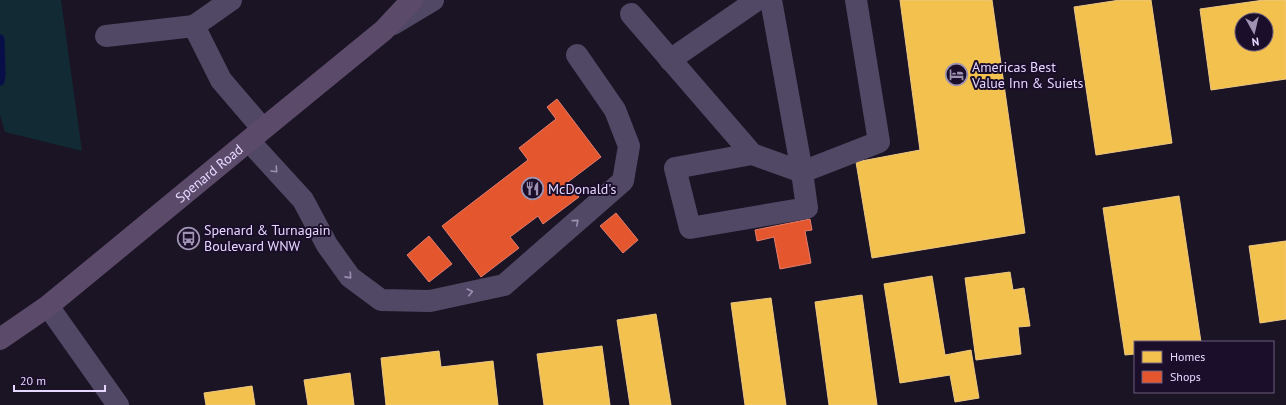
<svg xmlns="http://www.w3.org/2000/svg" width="1286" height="405" font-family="'PT Sans',sans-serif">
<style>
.green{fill:#112a33}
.homes{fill:#f2c14e;stroke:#eec883;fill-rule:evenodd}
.shops{fill:#e4572e;stroke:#e47d6d}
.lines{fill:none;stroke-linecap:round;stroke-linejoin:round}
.stream{stroke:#070e48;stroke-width:9}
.minor{stroke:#514865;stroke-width:22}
.major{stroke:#5c4a6a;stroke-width:22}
.oneway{stroke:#9b90b2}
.labels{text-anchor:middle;stroke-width:4;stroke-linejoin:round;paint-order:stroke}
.poi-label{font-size:14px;fill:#e5d7ff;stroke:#1a0e2a;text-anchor:start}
.street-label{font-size:14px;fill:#e5d7ff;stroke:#1a0e2a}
</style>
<rect width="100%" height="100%" fill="#1b1424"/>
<!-- green -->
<path class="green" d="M 0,0 L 61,0 L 82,151 L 5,132 L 0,115 Z"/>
<!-- homes -->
<g class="homes">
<path d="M 900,0 L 992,0 L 1025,233 L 872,258 L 856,162 L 920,150 Z"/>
<path d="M 1120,0 L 1151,0 L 1172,143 L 1096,155 L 1074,7 Z"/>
<path d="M 1264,0 L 1286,0 L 1286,79 L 1211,90 L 1200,9 ZM 1242,20 L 1266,20 L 1266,44 L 1242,44 Z"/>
<path d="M 1179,196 L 1201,342 L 1135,342 L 1135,354 L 1125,355 L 1103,208 Z"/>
<path d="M 1286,241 L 1286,319 L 1260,323 L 1249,246 Z"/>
<path d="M 1010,272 L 1013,290 L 1024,288 L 1030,326 L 1018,327 L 1021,354 L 976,360 L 965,278 Z"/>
<path d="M 932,276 L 945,355 L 971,350 L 979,398 L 955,402 L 950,375 L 900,383 L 884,284 Z"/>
<path d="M 862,295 L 877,405 L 829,405 L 815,302 Z"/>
<path d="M 771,298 L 786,405 L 745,405 L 731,303 Z"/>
<path d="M 656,314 L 671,405 L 630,405 L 617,320 Z"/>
<path d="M 602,346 L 610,405 L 544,405 L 537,354 Z"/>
<path d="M 439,351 L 441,367 L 493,361 L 498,405 L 386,405 L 381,358 Z"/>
<path d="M 350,373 L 354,405 L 308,405 L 304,380 Z"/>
<path d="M 252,386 L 255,405 L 206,405 L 204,393 Z"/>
</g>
<!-- shops -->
<g class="shops">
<path d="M 557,99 L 601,157 L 568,182 L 579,197 L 543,224 L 538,216 L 510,237 L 519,248 L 481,277 L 442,226 L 528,160 L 519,148 L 556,119 L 547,107 Z"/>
<path d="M 616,213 L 638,240 L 623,253 L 600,226 Z"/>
<path d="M 810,219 L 812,230 L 805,231 L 811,263 L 780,269 L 774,237 L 757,241 L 755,230 Z"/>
<path d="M 429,236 L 452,264 L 429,282 L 407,255 Z"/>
</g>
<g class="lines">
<!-- stream -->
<path class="stream" d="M 0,39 L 1,75 L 0,81"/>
<!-- minor -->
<g class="minor">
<path d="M 771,0 L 802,172"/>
<path d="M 631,14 L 752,154 L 802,172"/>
<path d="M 393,24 L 433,0"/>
<path d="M 194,26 L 231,0"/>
<path d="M 106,36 L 194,26 L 221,80 L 263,129"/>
<path d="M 670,60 L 757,0"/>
<path d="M 249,141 L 303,200 L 327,245 L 350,277 L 381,300 L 430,301 L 504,285 L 623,181 L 629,146 L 615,110 L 577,55"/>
<path d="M 752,154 L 675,168 L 690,228 L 807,208 L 802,172 L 879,142 L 856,0"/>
<path d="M 48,306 L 118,405"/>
</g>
<!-- major -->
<path class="major" id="s1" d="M 0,339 L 48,306 L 263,129 L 384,30 L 412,0"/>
</g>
<!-- one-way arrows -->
<defs><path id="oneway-chevron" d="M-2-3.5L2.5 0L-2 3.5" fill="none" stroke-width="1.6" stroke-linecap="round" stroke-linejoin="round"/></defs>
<g class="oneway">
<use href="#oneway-chevron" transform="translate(275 170) rotate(47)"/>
<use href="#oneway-chevron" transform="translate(576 222) rotate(-41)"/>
<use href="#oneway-chevron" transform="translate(349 276) rotate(48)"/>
<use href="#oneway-chevron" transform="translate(470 292) rotate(-13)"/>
</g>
<!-- icons -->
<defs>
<symbol id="hotel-ring" viewBox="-11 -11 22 22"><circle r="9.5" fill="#1a0e2a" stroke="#9e93b2" stroke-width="1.5"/><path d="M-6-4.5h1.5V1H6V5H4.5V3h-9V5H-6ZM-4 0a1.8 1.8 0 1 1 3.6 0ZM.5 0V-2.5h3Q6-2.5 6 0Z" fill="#9e93b2"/></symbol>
<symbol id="restaurant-ring" viewBox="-11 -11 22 22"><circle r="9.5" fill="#1a0e2a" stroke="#9e93b2" stroke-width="1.5"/><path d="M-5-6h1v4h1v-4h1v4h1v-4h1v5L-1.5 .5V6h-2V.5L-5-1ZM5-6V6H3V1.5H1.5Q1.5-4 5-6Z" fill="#9e93b2"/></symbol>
<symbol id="bus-ring" viewBox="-11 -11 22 22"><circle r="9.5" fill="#1a0e2a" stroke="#9e93b2" stroke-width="1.5"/><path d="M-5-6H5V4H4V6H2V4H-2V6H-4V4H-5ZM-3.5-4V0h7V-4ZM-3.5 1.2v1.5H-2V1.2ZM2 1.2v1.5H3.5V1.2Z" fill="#9e93b2"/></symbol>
</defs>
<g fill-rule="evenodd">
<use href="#hotel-ring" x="944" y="62" width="25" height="25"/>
<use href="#restaurant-ring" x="520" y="176" width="25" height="25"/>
<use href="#bus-ring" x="176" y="226" width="25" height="25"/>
</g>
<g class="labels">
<!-- poi labels -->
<g class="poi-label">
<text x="972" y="72">Americas Best<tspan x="972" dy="16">Value Inn &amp; Suiets</tspan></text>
<text x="548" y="194">McDonald's</text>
<text x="204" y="235">Spenard &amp; Turnagain<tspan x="204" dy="16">Boulevard WNW</tspan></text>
</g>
<!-- street labels -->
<g class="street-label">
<text dy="5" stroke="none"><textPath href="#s1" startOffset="267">Spenard Road</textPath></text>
</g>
</g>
<!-- legend -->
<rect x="1134" y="341" width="140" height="52" fill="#1a0e2a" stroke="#6b5e7f"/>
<rect x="1142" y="351" width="20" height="12" fill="#f2c14e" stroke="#6b5e7f"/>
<text x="1170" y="361" font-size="12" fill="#e5d7ff">Homes</text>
<rect x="1142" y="371" width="20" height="12" fill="#e4572e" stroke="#6b5e7f"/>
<text x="1170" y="381" font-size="12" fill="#e5d7ff">Shops</text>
<!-- north arrow -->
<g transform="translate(1254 32) rotate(172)"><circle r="19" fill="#1a0e2a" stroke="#6b5e7f"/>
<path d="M0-3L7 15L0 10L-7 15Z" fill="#9e93b2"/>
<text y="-6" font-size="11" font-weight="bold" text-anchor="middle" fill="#e5d7ff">N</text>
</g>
<!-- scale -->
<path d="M14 385v6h91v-6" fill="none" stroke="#e5d7ff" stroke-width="2"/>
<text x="20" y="385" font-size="12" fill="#e5d7ff" stroke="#1a0e2a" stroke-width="3" paint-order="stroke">20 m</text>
</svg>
